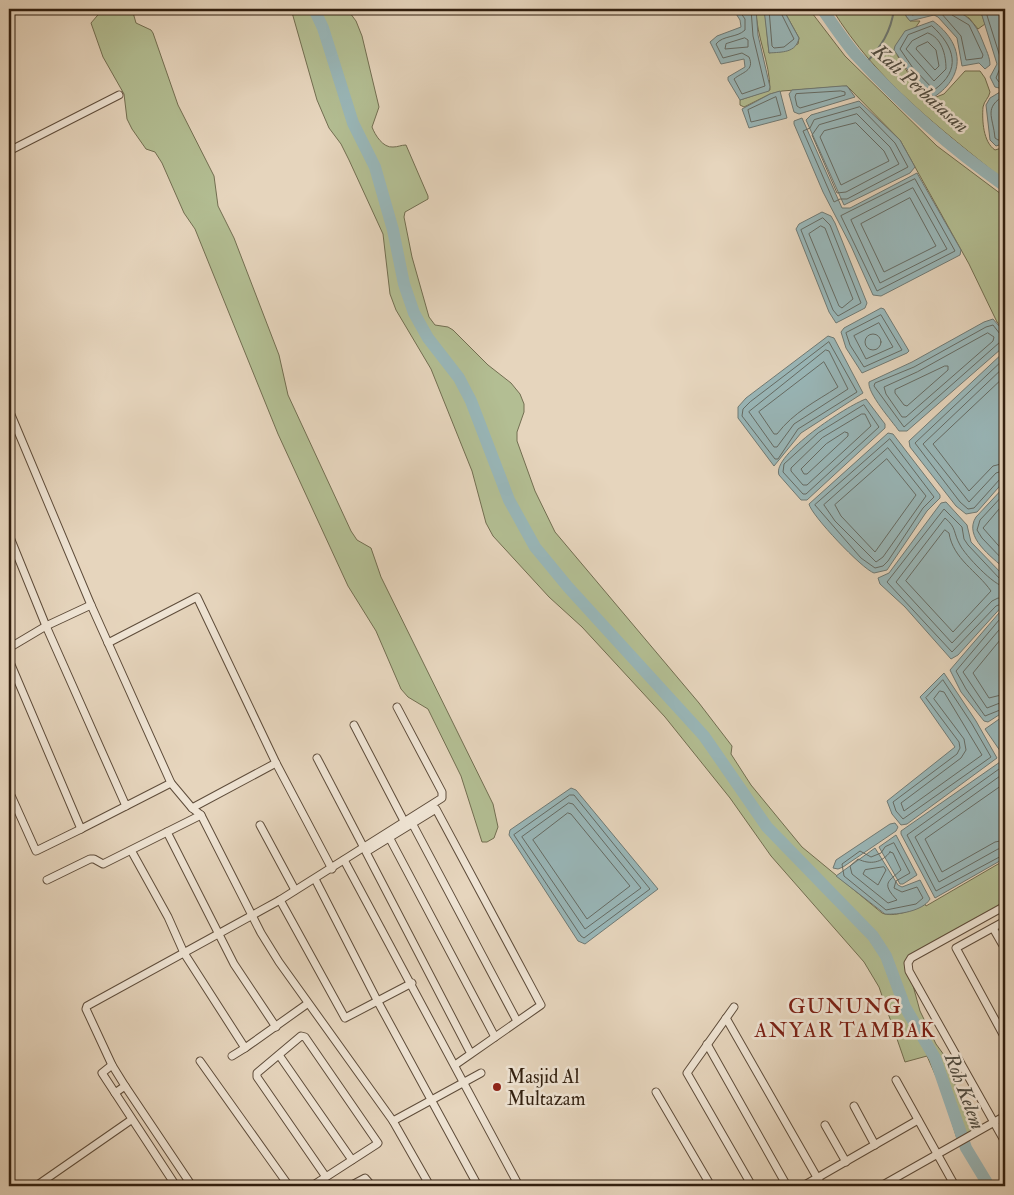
<svg xmlns="http://www.w3.org/2000/svg" width="1014" height="1195" font-family="'IM FELL Double Pica',serif">
<style>
.green{fill:#b3be93;stroke:#726e51}
.water{fill:#99b7b9;stroke:#6f7a75}
.lines{fill:none;stroke-linecap:round;stroke-linejoin:round}
.shore{stroke:#656b64;stroke-width:1}
.stream{stroke:#6f7a75;stroke-width:2}
.river{stroke:#99b7b9;stroke-width:12}
.street-casing{stroke:#5e4c3a;stroke-width:9}
.street{stroke:#efe4d4;stroke-width:7}
.poi-dot{fill:#8f2418;stroke:#efe4d4;stroke-width:2}
.labels{text-anchor:middle;stroke-width:5;stroke-linejoin:round;paint-order:stroke}
.poi-label{font-size:19px;fill:#311f0f;stroke:#efe4d4;text-anchor:start}
.water-label{font-size:20px;font-style:italic;fill:#504d42;stroke:#efe4d4}
.quarter-label{font-size:21px;letter-spacing:1px;fill:#7a1f14;stroke:#efe4d4}
</style>
<rect width="100%" height="100%" fill="#e6d5bd"/>
<filter id="stains"><feTurbulence type="fractalNoise" baseFrequency=".004" numOctaves="4"/><feColorMatrix values="0 0 0 0 .2 0 0 0 0 .09 0 0 0 0 .02 0 0 0 .5 -.17"/></filter>
<radialGradient id="worn" r=".72"><stop offset=".6" stop-color="#630" stop-opacity="0"/><stop offset="1" stop-color="#630" stop-opacity=".3"/></radialGradient>
<!-- green -->
<g class="green">
<path d="M 103,9 L 132,9 L 136,23 L 151,30 L 153,33 L 178,105 L 214,176 L 218,206 L 234,238 L 279,355 L 288,395 L 351,531 L 357,540 L 371,548 L 381,577 L 493,804 L 498,827 L 494,838 L 487,842 L 482,842 L 461,776 L 428,709 L 408,697 L 401,689 L 376,631 L 348,586 L 278,434 L 195,229 L 184,213 L 162,163 L 155,152 L 146,149 L 132,129 L 127,119 L 124,94 L 103,57 L 91,23 Z"/>
<path d="M 291,9 L 347,9 L 356,21 L 362,36 L 379,107 L 372,127 C 375,135 383,148 393,147 C 398,147 401,145 406,145 L 428,196 L 428,199 L 405,212 L 404,217 L 412,257 L 429,317 L 435,325 L 448,327 L 453,330 L 488,365 L 511,383 L 520,394 L 524,404 L 524,412 L 517,432 L 517,441 L 535,491 L 555,532 L 699,703 L 732,746 L 731,754 L 751,785 L 802,847 L 882,913 C 893,918 914,910 925,904 L 926,906 L 1005,860 L 1005,906 L 911,958 L 909,971 L 920,1011 L 936,1044 L 944,1055 L 973,1133 L 958,1142 L 942,1090 L 927,1056 L 905,1062 L 879,987 L 864,962 L 771,856 L 730,798 L 665,717 L 582,627 L 549,597 L 493,536 L 486,523 L 472,471 L 431,369 L 396,310 L 390,294 L 383,234 L 349,160 L 341,144 L 329,128 L 317,100 Z"/>
<path d="M 756,9 L 764,9 L 765,12 L 769,53 L 798,44 L 799,38 L 783,9 L 809,9 L 845,56 L 937,146 L 1005,197 L 1005,333 L 997,322 L 969,264 L 900,140 L 847,86 L 782,91 L 770,94 L 744,107 L 740,105 L 740,100 L 770,90 C 770,62 756,36 756,9 Z"/>
<path d="M 832,9 L 905,9 L 906,16 L 910,21 L 920,21 L 897,55 C 907,69 915,91 931,99 L 944,94 L 965,71 L 980,71 L 985,78 L 990,92 C 989,98 984,101 983,107 C 982,120 983,142 995,150 L 1005,147 L 1005,181 C 939,127 878,83 832,9 Z"/>
<path d="M 952,9 L 980,9 L 985,24 L 978,29 L 969,18 Z"/>
</g>
<!-- water -->
<g class="water">
<path d="M 733,9 L 756,9 L 758,35 L 770,87 L 769,91 L 740,100 L 728,80 L 728,77 L 745,67 L 744,59 L 721,64 L 710,42 L 717,36 L 741,27 L 740,20 Z"/>
<path d="M 764,9 L 783,9 L 799,38 C 796,53 782,52 769,53 Z"/>
<path d="M 905,9 C 942,9 968,1 983,42 C 986,50 990,57 990,65 L 985,69 L 979,63 L 962,66 L 957,38 L 938,17 L 934,15 L 910,21 L 906,16 Z"/>
<path d="M 980,9 L 1005,9 L 1005,84 L 999,88 L 995,87 L 990,77 L 997,64 Z"/>
<path d="M 933,21 C 963,43 967,75 934,97 L 909,72 L 894,50 L 895,46 L 905,31 Z"/>
<path d="M 842,86 L 847,86 L 855,97 L 799,114 L 794,112 L 789,94 L 792,90 Z"/>
<path d="M 1005,89 L 1005,143 L 996,146 L 990,140 L 986,105 L 990,98 Z"/>
<path d="M 780,91 L 787,118 L 749,128 L 742,109 L 770,94 Z"/>
<path d="M 859,101 L 900,140 L 915,167 L 910,173 L 844,205 L 806,120 L 811,115 Z"/>
<path d="M 802,118 L 842,208 L 850,208 L 917,173 L 961,250 L 960,255 L 881,296 L 873,295 L 851,246 L 823,192 L 794,124 L 794,121 Z"/>
<path d="M 822,212 L 831,216 L 835,223 L 867,303 L 865,308 L 836,323 L 829,312 L 796,229 L 799,224 Z"/>
<path d="M 881,308 L 884,309 L 909,351 L 907,353 L 862,373 L 846,348 L 841,332 L 844,328 Z"/>
<path d="M 993,319 L 1005,333 L 1005,343 L 1001,349 L 907,431 L 899,431 C 892,421 867,393 869,382 L 912,362 L 984,322 Z"/>
<path d="M 828,336 L 834,338 L 863,393 L 801,433 L 774,466 L 738,418 L 738,407 L 746,398 Z"/>
<path d="M 1005,351 L 1005,480 L 977,512 L 966,514 L 956,506 L 910,447 L 909,441 Z"/>
<path d="M 866,399 L 885,424 L 885,428 L 807,500 L 801,500 L 779,475 C 771,455 848,405 866,399 Z"/>
<path d="M 888,433 L 893,434 L 940,495 L 940,498 L 927,511 L 887,570 L 874,573 C 862,569 811,515 809,504 Z"/>
<path d="M 1005,486 L 1005,569 C 992,557 963,537 976,517 Z"/>
<path d="M 946,502 L 967,525 L 971,542 L 1005,577 L 1005,603 L 958,655 L 951,659 L 905,607 L 880,584 L 878,578 L 889,573 L 941,503 Z"/>
<path d="M 1005,606 L 1005,711 L 988,722 L 984,721 L 961,692 L 950,670 Z"/>
<path d="M 944,673 L 976,721 L 997,758 L 907,824 L 901,825 L 892,814 L 887,801 L 955,747 L 920,697 Z"/>
<path d="M 1005,715 L 1005,726 L 1000,730 L 1005,741 L 1005,758 L 985,729 Z"/>
<path d="M 1000,762 L 1005,766 L 1005,858 L 935,898 L 901,834 L 901,831 Z"/>
<path d="M 571,788 L 576,790 L 658,889 L 585,944 L 578,941 L 509,835 L 510,830 Z"/>
<path d="M 895,823 L 898,827 L 896,831 L 843,867 L 838,869 L 833,868 L 836,860 L 890,824 Z"/>
<path d="M 896,835 L 917,875 L 903,884 L 900,884 L 879,847 Z"/>
<path d="M 875,848 L 898,885 L 902,887 L 920,880 L 930,899 C 923,911 898,915 885,914 L 836,876 Z"/>
</g>
<g class="lines">
<!-- shore -->
<g class="shore">
<path d="M 738,9 L 745,19 L 745,30 C 737,38 723,35 716,44 L 723,58 L 742,53 L 749,57 C 755,71 742,72 734,79 L 742,94 L 765,86 L 753,36 L 751,9"/>
<path d="M 769,9 L 772,46 L 774,48 L 784,47 L 794,39 L 779,9"/>
<path d="M 910,9 L 912,15 L 934,10 L 941,13 L 961,36 L 966,60 L 982,58 L 983,55 L 969,25 L 952,15 L 950,9"/>
<path d="M 985,9 L 1002,63 L 996,78 L 999,82 L 1005,81"/>
<path d="M 932,26 C 955,47 962,70 934,90 L 913,68 L 900,49 L 908,35 Z"/>
<path d="M 928,33 C 942,38 946,55 946,69 L 934,81 L 906,49 L 912,41 Z"/>
<path d="M 745,38 L 748,40 L 748,47 L 725,49 L 726,44 Z"/>
<path d="M 928,42 L 936,50 L 939,66 L 935,70 L 916,49 L 917,47 Z"/>
<path d="M 841,91 L 845,92 L 845,95 L 800,108 L 797,106 L 795,97 L 796,94 Z"/>
<path d="M 1005,95 C 983,108 993,116 995,138 L 998,140 L 1005,139"/>
<path d="M 776,97 L 781,115 L 751,122 L 748,110 Z"/>
<path d="M 860,107 L 895,143 L 908,167 L 847,199 L 840,199 L 834,202 L 803,131 L 810,128 L 814,120 Z"/>
<path d="M 857,114 L 890,147 L 899,164 L 846,192 L 837,193 L 812,135 L 819,125 Z"/>
<path d="M 856,123 L 884,151 L 889,161 L 841,185 L 820,137 L 824,131 Z"/>
<path d="M 915,179 L 955,251 L 877,291 L 841,216 Z"/>
<path d="M 913,188 L 947,249 L 880,283 L 851,220 Z"/>
<path d="M 910,198 L 936,246 L 884,272 L 861,224 Z"/>
<path d="M 823,218 L 830,225 L 861,303 L 838,316 L 833,310 L 801,230 Z"/>
<path d="M 821,226 L 825,228 L 853,299 L 842,308 L 839,306 L 809,234 Z"/>
<path d="M 881,315 L 902,350 L 864,367 L 850,345 L 846,333 Z"/>
<path d="M 879,323 L 893,347 L 866,359 L 854,336 Z"/>
<path d="M 988,333 L 994,337 L 993,341 L 906,417 L 902,417 L 886,394 L 884,387 L 917,372 Z"/>
<circle cx="873" cy="342" r="8"/>
<path d="M 1005,335 L 1000,334 L 993,325 L 986,327 L 914,367 L 875,383 L 874,386 L 904,427 L 1000,342 L 1005,341"/>
<path d="M 829,342 L 857,392 L 798,429 L 778,459 L 775,459 L 742,416 L 743,409 L 750,402 Z"/>
<path d="M 826,350 L 829,351 L 848,389 L 794,424 L 777,447 L 774,447 L 749,412 Z"/>
<path d="M 1005,358 L 915,443 L 960,502 L 968,509 L 974,508 L 1000,479 L 1005,477"/>
<path d="M 824,362 L 838,387 C 815,402 794,412 777,434 L 774,434 L 759,412 Z"/>
<path d="M 945,366 L 948,366 L 948,370 L 907,406 L 904,405 L 895,393 L 895,390 Z"/>
<path d="M 1005,366 L 923,444 L 969,502 L 996,473 L 1005,470"/>
<path d="M 1005,376 L 933,444 L 969,491 L 993,466 L 1005,463"/>
<path d="M 864,405 L 879,427 L 806,494 L 803,494 L 783,472 L 784,464 L 818,433 Z"/>
<path d="M 862,414 L 865,414 L 871,426 L 807,485 L 803,485 L 791,471 L 791,468 L 822,438 Z"/>
<path d="M 845,432 L 848,433 L 848,436 L 807,474 L 804,474 L 801,469 L 826,444 Z"/>
<path d="M 890,439 L 934,497 L 923,508 L 888,561 L 883,566 L 875,568 L 861,558 L 815,505 Z"/>
<path d="M 888,448 L 926,496 L 883,557 L 876,562 L 835,521 L 824,505 Z"/>
<path d="M 887,459 L 916,495 L 875,552 L 841,516 L 835,505 Z"/>
<path d="M 1005,493 L 980,520 L 977,530 L 982,538 L 1005,562"/>
<path d="M 1005,502 L 983,528 L 1005,553"/>
<path d="M 945,530 L 949,533 C 953,559 977,571 991,591 L 953,632 L 906,581 Z"/>
<path d="M 1005,580 L 1000,579 L 968,545 L 964,539 L 962,527 L 944,509 L 887,582 L 952,652 L 996,606 L 1001,604 L 1005,607"/>
<path d="M 1005,587 C 994,586 965,555 960,545 C 953,533 957,528 945,518 L 896,582 L 952,643 L 992,601 L 998,598 L 1005,599"/>
<path d="M 1005,613 L 956,671 L 966,689 L 985,716 L 1005,708"/>
<path d="M 1005,623 L 963,672 L 987,708 L 1005,701"/>
<path d="M 1005,634 L 973,673 L 989,698 L 1005,694"/>
<path d="M 943,680 L 972,724 L 991,757 L 903,819 L 896,811 L 893,802 L 957,754 L 960,748 L 959,742 L 926,698 Z"/>
<path d="M 940,691 L 944,692 L 982,755 L 904,811 L 901,803 L 961,758 L 966,750 L 964,739 L 934,699 Z"/>
<path d="M 1005,769 L 999,769 L 907,835 L 936,891 L 1005,854"/>
<path d="M 1005,775 L 1000,776 L 915,837 L 939,882 L 998,849 L 1005,848"/>
<path d="M 1005,783 L 925,839 L 942,872 L 995,842 L 1005,840"/>
<path d="M 570,795 L 574,795 L 650,889 L 584,938 L 581,936 L 514,835 Z"/>
<path d="M 569,803 L 573,804 L 641,888 L 585,929 L 522,837 Z"/>
<path d="M 568,813 L 571,814 L 630,886 L 587,919 L 533,840 Z"/>
<path d="M 894,843 L 910,873 L 896,881 L 894,888 L 902,892 L 917,887 L 923,898 L 916,904 L 886,910 L 844,876 L 842,864 L 860,851 L 871,857 L 881,853 L 885,847 Z"/>
<path d="M 890,852 L 893,853 L 901,870 C 888,882 881,883 897,900 L 888,903 L 852,874 L 850,866 L 858,859 C 870,865 882,863 890,852 Z"/>
<path d="M 884,867 L 886,870 L 878,885 L 863,874 L 865,870 Z"/>
</g>
<!-- stream -->
<path class="stream" d="M 865,64 C 881,47 891,32 894,9"/>
<!-- river -->
<g class="river">
<path d="M 314,9 L 323,28 L 353,123 L 375,167 L 393,230 L 404,284 L 414,313 L 428,338 L 459,378 L 471,401 L 509,500 L 535,547 L 568,587 L 704,736 L 767,827 L 873,936 L 886,956 L 905,1007 L 935,1058 L 966,1148 L 989,1186"/>
<path d="M 822,9 C 833,24 844,41 856,55 C 900,103 952,149 1005,186"/>
</g>
<defs>
<g id="street">
<path d="M 9,151 L 119,95"/>
<path d="M 9,410 L 91,605 L 171,783 L 192,808 L 201,815 L 261,933 L 279,962 L 393,1121 L 430,1186"/>
<path d="M 9,535 L 46,626 L 91,605"/>
<path d="M 108,643 L 197,597 L 276,763 L 332,869"/>
<path d="M 9,648 L 46,626 L 126,806 L 171,783"/>
<path d="M 9,660 L 81,829 L 126,806"/>
<path d="M 354,725 L 404,821"/>
<path d="M 317,758 L 363,846"/>
<path d="M 9,791 L 36,851 L 81,829"/>
<path d="M 192,808 L 276,763"/>
<path d="M 412,823 L 517,1021"/>
<path d="M 260,825 L 295,890"/>
<path d="M 167,832 L 234,964 L 276,1027"/>
<path d="M 389,837 L 495,1037"/>
<path d="M 132,852 L 168,917 L 184,953 L 245,1048 L 307,1004"/>
<path d="M 344,860 L 519,1186"/>
<path d="M 315,879 L 378,1002 L 478,1186"/>
<path d="M 47,880 L 90,859 L 94,859 L 103,864 L 201,815"/>
<path d="M 280,900 L 345,1018 L 412,983"/>
<path d="M 1005,906 L 911,958 L 908,963 L 909,971 L 1005,1142"/>
<path d="M 1005,921 L 956,948 L 1005,1038"/>
<path d="M 993,928 L 1005,949"/>
<path d="M 734,1007 L 687,1073 L 752,1186"/>
<path d="M 726,1018 L 822,1186"/>
<path d="M 707,1044 L 787,1186"/>
<path d="M 279,1055 L 352,1160"/>
<path d="M 232,1056 L 245,1048"/>
<path d="M 200,1061 L 289,1186"/>
<path d="M 112,1065 L 102,1073 L 176,1186"/>
<path d="M 455,1065 L 541,1005 L 436,809 L 366,852 L 471,1054"/>
<path d="M 896,1080 L 955,1186"/>
<path d="M 125,1086 L 192,1186"/>
<path d="M 656,1092 L 711,1186"/>
<path d="M 115,1093 L 125,1086 L 112,1065 L 86,1009 L 87,1006 L 280,900 L 442,798 L 442,792 L 397,707"/>
<path d="M 854,1106 L 875,1145"/>
<path d="M 393,1121 L 481,1073"/>
<path d="M 825,1125 L 846,1162"/>
<path d="M 36,1186 L 131,1120"/>
<path d="M 312,1186 L 377,1144 L 378,1143 L 305,1037 L 301,1036 L 257,1073 L 257,1077 L 326,1177"/>
<path d="M 350,1186 L 365,1178 L 372,1186"/>
<path d="M 803,1186 L 918,1120"/>
<path d="M 881,1186 L 1005,1116"/>
</g>
</defs>
<!-- street casing -->
<use href="#street" class="street-casing"/>
<!-- street -->
<use href="#street" class="street"/>
</g>
<!-- markers -->
<circle class="poi-dot" cx="497" cy="1087" r="5"/>
<g class="labels">
<!-- poi labels -->
<g class="poi-label">
<text x="507" y="1083">Masjid Al<tspan x="507" dy="22">Multazam</tspan></text>
</g>
<!-- water labels -->
<g class="water-label">
<text transform="translate(921 88) rotate(42)" y="7">Kali Perbatasan</text>
<text transform="translate(965 1091) rotate(69)" y="7">Roh Kelem</text>
</g>
<!-- quarter labels -->
<g class="quarter-label">
<text x="845" y="1013">GUNUNG<tspan x="845" dy="24">ANYAR TAMBAK</tspan></text>
</g>
</g>
<!-- margin -->
<rect width="1014" height="1195" fill="none" stroke="#e6d5bd" stroke-width="30"/>
<rect x="10" y="10" width="994" height="1175" fill="none" stroke="#311f0f" stroke-width="2.5"/>
<rect x="15" y="15" width="984" height="1165" fill="none" stroke="#311f0f"/>
<rect width="100%" height="100%" filter="url(#stains)"/>
<rect width="100%" height="100%" fill="url(#worn)"/>
</svg>
